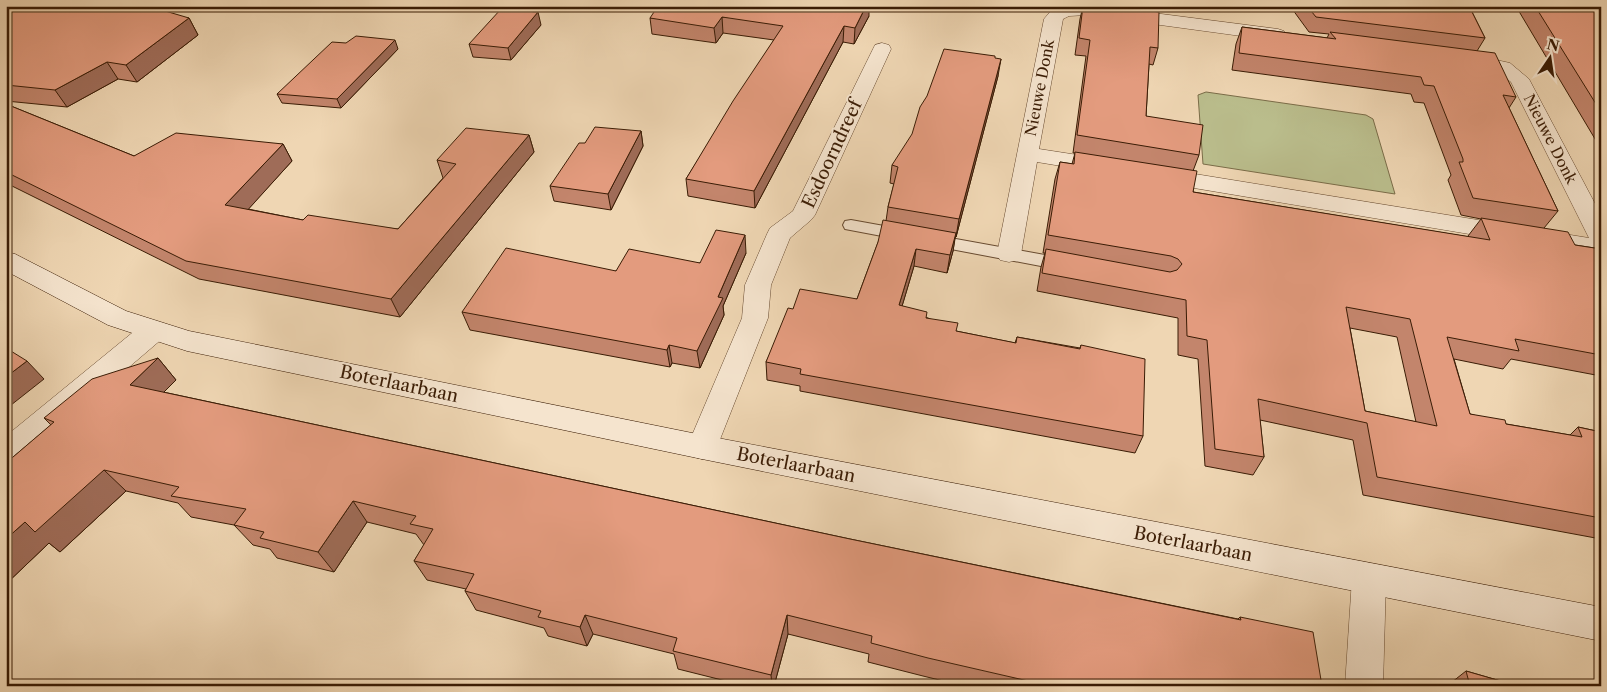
<svg xmlns="http://www.w3.org/2000/svg" width="1607" height="692" font-family="'Libre Caslon Text',serif">
<style>
.green{fill:#babd8c;stroke:#7a6c48}
.lines{fill:none;stroke-linecap:round;stroke-linejoin:round}
.lane-casing{stroke:#674a30;stroke-width:2}
.street-casing{stroke:#674a30;stroke-width:1}
.secondary-casing{stroke:#3a1c05;stroke-width:1}
.lane{fill:#f5e4ce;fill-rule:evenodd}
.street{fill:#f5e4ce;fill-rule:evenodd}
.secondary{fill:#f5e4ce;fill-rule:evenodd}
.wall{fill:#c3856c;stroke:#3a1c05;fill-rule:evenodd}
.shaded-wall{fill:#9f6c58;stroke:#3a1c05}
.building{fill:#e39b7e;stroke:#3a1c05;fill-rule:evenodd}
.labels{text-anchor:middle;stroke-width:4;stroke-linejoin:round;paint-order:stroke}
.far-street-label{font-size:15px;fill:#3a1c05;stroke:#f5e4ce}
.street-label{font-size:18px;fill:#3a1c05;stroke:#f5e4ce}
</style>
<rect width="100%" height="100%" fill="#efd6b3"/>
<filter id="stains"><feTurbulence type="fractalNoise" baseFrequency=".004" numOctaves="4"/><feColorMatrix values="0 0 0 0 .2 0 0 0 0 .09 0 0 0 0 .02 0 0 0 .5 -.17"/></filter>
<radialGradient id="worn" r=".72"><stop offset=".6" stop-color="#630" stop-opacity="0"/><stop offset="1" stop-color="#630" stop-opacity=".3"/></radialGradient>
<!-- green -->
<path class="green" d="M 1206,92 L 1366,115 L 1373,119 L 1395,194 L 1203,164 L 1198,95 Z"/>
<g class="lines">
<defs>
<path id="lane" d="M 851,220 L 1067,259 L 1073,261 L 1076,265 L 1073,269 L 1067,271 L 845,229 L 843,225 L 845,221 Z"/>
<g id="street">
<path d="M 1063,6 L 1099,6 L 1278,29 L 1284,31 L 1287,35 L 1284,39 L 1278,41 L 1087,15 L 1069,16 L 1063,19 L 1039,149 L 1110,160 L 1118,162 L 1121,167 L 1118,172 L 1110,174 L 1037,162 L 1021,254 L 1018,260 L 1009,262 L 1000,260 L 997,254 L 1044,19 L 1050,12 Z"/>
<path d="M 882,43 L 889,45 L 891,49 L 815,215 L 811,220 L 790,238 L 771,285 L 768,318 L 717,447 L 713,456 L 702,459 L 691,456 L 687,447 L 742,318 L 745,285 L 767,234 L 770,228 L 793,211 L 873,49 L 875,45 Z"/>
<path d="M 1464,53 L 1510,63 L 1529,79 L 1601,215 L 1601,256 L 1158,182 L 1150,180 L 1147,175 L 1150,170 L 1158,168 L 1589,238 L 1511,82 L 1497,71 L 1457,63 L 1454,59 L 1457,55 Z"/>
<path d="M 153,321 L 163,324 L 167,331 L 163,338 L 17,463 L 6,466 L 6,436 L 143,324 Z"/>
<path d="M 1369,563 L 1381,568 L 1386,579 L 1383,686 L 1345,686 L 1352,579 L 1357,568 Z"/>
</g>
<path id="secondary" d="M 6,252 L 15,254 L 126,311 L 189,331 L 702,435 L 1601,607 L 1601,641 L 702,459 L 187,351 L 108,325 L 6,271 Z"/>
</defs>
<!-- lane casing -->
<use href="#lane" class="lane-casing"/>
<!-- street casing -->
<use href="#street" class="street-casing"/>
<!-- secondary casing -->
<use href="#secondary" class="secondary-casing"/>
<!-- lane -->
<use href="#lane" class="lane"/>
<!-- street -->
<use href="#street" class="street"/>
<!-- secondary -->
<use href="#secondary" class="secondary"/>
</g>
<!-- wall -->
<g class="wall">
<path d="M 6,6 L 189,18 L 198,35 L 137,82 L 118,79 L 67,107 L 6,101 Z"/>
<path d="M 1083,6 L 1158,48 L 1153,65 L 1149,64 L 1146,116 L 1199,155 L 1193,171 L 1193,192 L 1469,237 L 1468,236 L 1481,219 L 1461,215 L 1448,180 L 1451,175 L 1424,103 L 1414,102 L 1411,94 L 1232,70 L 1236,44 L 1242,27 L 1327,38 L 1329,34 L 1309,32 L 1290,6 L 1469,6 L 1485,38 L 1477,51 L 1516,97 L 1509,108 L 1558,211 L 1544,228 L 1575,245 L 1601,249 L 1601,376 L 1511,359 L 1503,369 L 1454,359 L 1470,414 L 1506,424 L 1570,435 L 1578,427 L 1601,432 L 1601,539 L 1363,495 L 1353,440 L 1260,420 L 1264,457 L 1253,475 L 1205,466 L 1198,359 L 1178,355 L 1178,318 L 1037,291 L 1041,267 L 1045,253 L 1043,253 L 1055,179 L 1060,162 L 1072,164 L 1075,153 L 1073,153 L 1086,56 L 1075,55 L 1080,19 ZM 1350,328 L 1397,337 L 1416,422 L 1365,411 Z"/>
<path d="M 1518,6 L 1601,6 L 1601,149 L 1517,8 Z"/>
<path d="M 869,16 L 854,44 L 843,42 L 755,208 L 688,196 L 686,179 L 774,40 L 723,33 L 716,43 L 652,34 L 650,18 Z"/>
<path d="M 541,25 L 511,60 L 473,57 L 469,44 Z"/>
<path d="M 398,49 L 341,108 L 282,103 L 277,94 Z"/>
<path d="M 995,58 L 998,76 L 956,237 L 955,237 L 953,251 L 947,273 L 914,266 L 902,306 L 956,331 L 1015,343 L 1017,337 L 1080,348 L 1081,345 L 1143,436 L 1135,453 L 800,391 L 800,386 L 767,380 L 766,362 L 793,309 L 857,299 L 886,221 L 888,207 L 894,184 L 890,183 L 892,165 Z"/>
<path d="M 6,104 L 134,156 L 283,144 L 292,161 L 248,209 L 303,220 L 398,229 L 443,178 L 437,160 L 529,135 L 534,152 L 400,317 L 199,279 L 6,183 Z"/>
<path d="M 641,131 L 643,146 L 611,210 L 554,201 L 550,186 L 585,143 Z"/>
<path d="M 746,253 L 723,306 L 724,315 L 700,368 L 672,363 L 670,367 L 470,330 L 462,312 L 616,271 L 700,263 Z"/>
<path d="M 158,358 L 176,380 L 163,392 L 850,539 L 1238,619 L 1240,617 L 1322,686 L 964,686 L 923,676 L 868,662 L 869,654 L 788,634 L 774,686 L 746,686 L 678,669 L 674,654 L 593,634 L 587,646 L 548,636 L 544,628 L 476,610 L 465,591 L 466,589 L 427,580 L 414,561 L 424,545 L 416,534 L 367,522 L 334,572 L 277,558 L 270,549 L 253,545 L 234,525 L 191,517 L 178,503 L 126,491 L 60,552 L 49,543 L 6,584 L 6,463 L 51,425 L 44,418 Z"/>
<path d="M 1466,671 L 1518,686 L 1447,686 Z"/>
</g>
<!-- shaded-wall -->
<g class="shaded-wall">
<path d="M 866,6 L 869,6 L 869,16 L 854,44 L 855,28 Z"/>
<path d="M 538,12 L 541,25 L 511,60 L 508,48 Z"/>
<path d="M 722,17 L 723,33 L 716,43 L 714,28 Z"/>
<path d="M 189,18 L 198,35 L 137,82 L 126,65 Z"/>
<path d="M 844,26 L 843,42 L 755,208 L 754,191 Z"/>
<path d="M 395,40 L 398,49 L 341,108 L 337,99 Z"/>
<path d="M 1001,59 L 998,76 L 956,237 L 959,219 Z"/>
<path d="M 107,62 L 118,79 L 67,107 L 55,90 Z"/>
<path d="M 641,131 L 643,146 L 611,210 L 608,194 Z"/>
<path d="M 529,135 L 534,152 L 400,317 L 391,299 Z"/>
<path d="M 283,144 L 292,161 L 236,223 L 225,205 Z"/>
<path d="M 956,233 L 953,251 L 947,273 L 950,255 Z"/>
<path d="M 745,235 L 746,253 L 723,306 L 724,315 L 700,368 L 697,351 L 718,297 Z"/>
<path d="M 916,249 L 914,266 L 897,323 L 899,305 Z"/>
<path d="M 669,345 L 672,363 L 670,367 L 667,350 Z"/>
<path d="M 158,358 L 176,380 L 149,407 L 130,385 Z"/>
<path d="M 27,361 L 44,379 L 6,409 L 6,377 Z"/>
<path d="M 104,470 L 126,491 L 60,552 L 49,543 L 6,584 L 6,539 L 25,522 Z"/>
<path d="M 353,501 L 367,522 L 334,572 L 318,552 Z"/>
<path d="M 585,615 L 593,634 L 587,646 L 580,627 Z"/>
<path d="M 787,615 L 788,634 L 774,686 L 772,686 L 771,675 Z"/>
</g>
<!-- building -->
<g class="building">
<path d="M 6,6 L 148,6 L 189,18 L 126,65 L 107,62 L 55,90 L 6,85 Z"/>
<path d="M 658,6 L 866,6 L 855,28 L 844,26 L 754,191 L 686,179 L 733,101 L 783,26 L 722,17 L 714,28 L 650,18 Z"/>
<path d="M 1083,6 L 1113,6 L 1159,12 L 1158,48 L 1150,47 L 1146,116 L 1203,125 L 1199,155 L 1077,135 L 1090,40 L 1079,38 Z"/>
<path d="M 1307,6 L 1469,6 L 1485,38 L 1316,17 Z"/>
<path d="M 1535,6 L 1601,6 L 1601,112 Z"/>
<path d="M 501,9 L 538,12 L 508,48 L 469,44 Z"/>
<path d="M 1242,27 L 1336,39 L 1330,32 L 1495,53 L 1516,97 L 1503,95 L 1558,211 L 1473,198 L 1459,162 L 1463,162 L 1463,159 L 1434,86 L 1424,85 L 1421,77 L 1239,53 Z"/>
<path d="M 356,36 L 395,40 L 337,99 L 277,94 L 332,42 L 346,43 Z"/>
<path d="M 944,49 L 995,56 L 995,58 L 1001,59 L 959,219 L 888,207 L 898,167 L 892,165 L 912,134 L 920,107 L 927,96 Z"/>
<path d="M 6,104 L 134,156 L 176,133 L 283,144 L 225,205 L 303,220 L 308,215 L 398,229 L 456,164 L 437,160 L 466,128 L 529,135 L 391,299 L 186,261 L 6,172 Z"/>
<path d="M 595,127 L 641,131 L 608,194 L 550,186 L 579,143 L 585,143 Z"/>
<path d="M 1075,152 L 1197,171 L 1193,192 L 1490,240 L 1481,218 L 1568,232 L 1575,245 L 1601,249 L 1601,355 L 1515,339 L 1519,351 L 1447,337 L 1470,414 L 1505,420 L 1506,424 L 1582,437 L 1578,427 L 1601,432 L 1601,518 L 1377,477 L 1367,423 L 1258,399 L 1264,457 L 1215,449 L 1207,340 L 1187,336 L 1186,300 L 1042,273 L 1046,249 L 1170,272 L 1177,270 L 1182,264 L 1178,259 L 1171,256 L 1048,235 L 1060,162 L 1074,164 ZM 1346,307 L 1410,319 L 1437,426 L 1365,411 Z"/>
<path d="M 883,220 L 956,233 L 950,255 L 916,249 L 899,305 L 927,312 L 926,318 L 958,323 L 956,331 L 1016,343 L 1017,337 L 1080,349 L 1081,345 L 1145,359 L 1143,436 L 800,374 L 801,369 L 766,362 L 788,308 L 793,309 L 800,289 L 857,299 L 878,242 Z"/>
<path d="M 716,230 L 745,235 L 718,297 L 723,298 L 697,351 L 669,345 L 667,350 L 462,312 L 506,248 L 616,271 L 629,249 L 700,263 Z"/>
<path d="M 6,348 L 27,361 L 6,377 Z"/>
<path d="M 158,358 L 130,385 L 850,539 L 1241,620 L 1240,617 L 1313,632 L 1322,686 L 1050,686 L 928,658 L 871,643 L 872,636 L 787,615 L 771,675 L 673,651 L 677,638 L 585,615 L 580,627 L 538,617 L 541,611 L 465,591 L 474,574 L 414,561 L 433,529 L 410,524 L 416,516 L 353,501 L 318,552 L 260,538 L 264,532 L 234,525 L 246,509 L 171,496 L 179,487 L 104,470 L 35,532 L 25,522 L 6,539 L 6,463 L 54,422 L 44,418 L 92,379 Z"/>
<path d="M 1466,671 L 1518,686 L 1470,686 Z"/>
</g>
<g class="labels">
<!-- far-street labels -->
<g class="far-street-label">
<text transform="translate(1040 88) rotate(-79)" y="5">Nieuwe Donk</text>
<text transform="translate(1550 139) rotate(63)" y="5">Nieuwe Donk</text>
</g>
<!-- street labels -->
<g class="street-label">
<text transform="translate(832 154) rotate(-65)" y="6">Esdoorndreef</text>
<text transform="translate(399 384) rotate(12)" y="6">Boterlaarbaan</text>
<text transform="translate(796 465) rotate(11)" y="6">Boterlaarbaan</text>
<text transform="translate(1193 544) rotate(11)" y="6">Boterlaarbaan</text>
</g>
</g>
<!-- margin -->
<rect width="1607" height="692" fill="none" stroke="#efd6b3" stroke-width="25"/>
<rect x="8" y="8" width="1592" height="677" fill="none" stroke="#3a1c05" stroke-width="2.5"/>
<rect x="12" y="12" width="1582" height="667" fill="none" stroke="#3a1c05"/>
<!-- north arrow -->
<g transform="translate(1550 58) rotate(13)" stroke="#f5e4ce" stroke-width="4" paint-order="stroke">
<path d="M0-4L9 19L0 12L-9 19Z" fill="#3a1c05"/>
<text y="-8" font-size="14" font-weight="bold" text-anchor="middle" fill="#3a1c05">N</text>
</g>
<rect width="100%" height="100%" filter="url(#stains)"/>
<rect width="100%" height="100%" fill="url(#worn)"/>
</svg>
